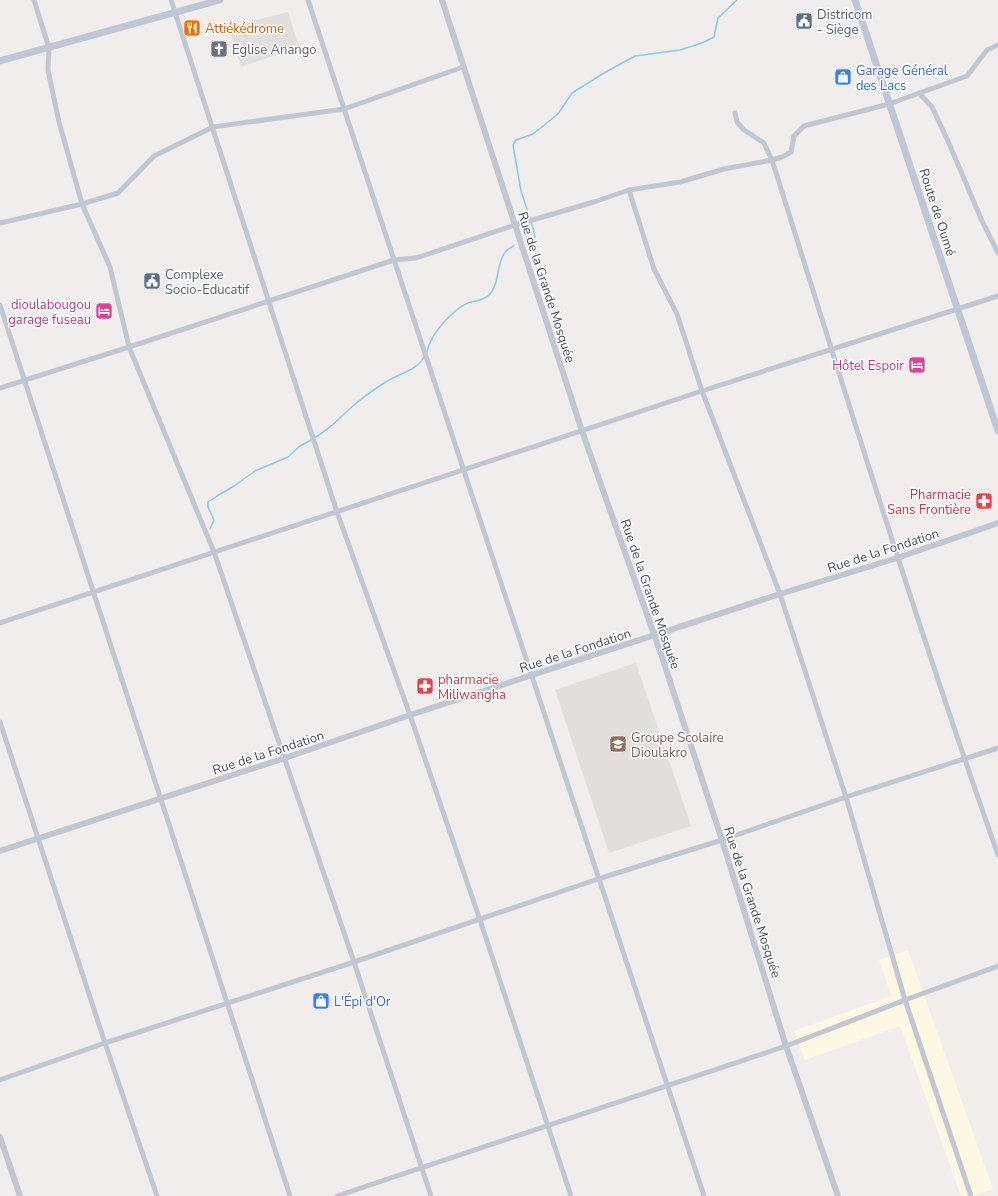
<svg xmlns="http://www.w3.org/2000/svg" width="998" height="1196" font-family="'Nunito Sans',sans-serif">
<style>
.commercial{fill:#fcf8e4}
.education{fill:#e1dede}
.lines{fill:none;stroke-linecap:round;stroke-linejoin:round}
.stream{stroke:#86caec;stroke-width:1.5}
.minor{stroke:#c0c7d2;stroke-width:5}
.tertiary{stroke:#c0c7d2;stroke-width:6}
.secondary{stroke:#bfc7d6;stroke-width:7}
.labels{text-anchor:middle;stroke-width:3;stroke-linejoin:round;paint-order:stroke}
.service-label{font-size:13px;fill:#4e5e75;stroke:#fff;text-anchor:start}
.food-label{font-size:13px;fill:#c56008;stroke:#fff;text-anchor:start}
.worship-label{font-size:13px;fill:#5b616d;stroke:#fff;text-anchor:start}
.shop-label{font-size:13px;fill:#366cbe;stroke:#fff;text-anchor:start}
.street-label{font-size:13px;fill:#454d5a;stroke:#fff}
.hotel-label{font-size:13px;fill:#b23c85;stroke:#fff;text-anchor:end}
.health-label{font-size:13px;fill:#be3a42;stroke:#fff;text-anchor:end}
.education-label{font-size:13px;fill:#785e54;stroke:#fff;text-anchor:start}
</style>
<rect width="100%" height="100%" fill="#f0edec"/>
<!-- commercial -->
<path class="commercial" d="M 908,950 L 993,1189 L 973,1196 L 961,1196 L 900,1026 L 805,1060 L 794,1031 L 891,996 L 879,960 Z"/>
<!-- education -->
<g class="education">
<path d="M 288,12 L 299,47 L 241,67 L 228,27 Z"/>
<path d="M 636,663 L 691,826 L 609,853 L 555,690 Z"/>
</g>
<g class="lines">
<!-- stream -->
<g class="stream">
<path d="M 532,240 L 535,237 L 534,231 L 521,191 L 513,145 L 516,140 L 533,134 L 558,114 L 572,93 L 604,73 L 635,56 L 680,50 L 702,43 L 714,37 L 718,18 L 737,0"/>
<path d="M 427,352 C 428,349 428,346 430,343 C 435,330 455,308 468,303 C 476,300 484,301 490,294 C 502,281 494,253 514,246"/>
<path d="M 314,438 C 331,429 340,417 354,405 C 365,396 377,387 389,380 C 402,373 417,370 424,357"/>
<path d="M 210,529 L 214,520 L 208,507 L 208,502 L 217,496 L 234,486 L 255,471 L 288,457 L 300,446 L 311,440"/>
</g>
<!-- minor -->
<g class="minor">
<path d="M 34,0 L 49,48 L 48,70 L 59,122 L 82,204 L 110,267 L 129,347 L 214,552 L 354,962 L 431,1196"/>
<path d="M 171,0 L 337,512 L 410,715 L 480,920 L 571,1196"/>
<path d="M 308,0 L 704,1196"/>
<path d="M 919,93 L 932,107 L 948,141 L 982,221 L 998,253"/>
<path d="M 735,113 L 737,122 L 744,130 L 764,143 L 772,160 C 845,392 917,625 998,855"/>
<path d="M 629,190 L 654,269 L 677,314 L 702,391 L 780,594 L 846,797 L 905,1000 L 971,1196"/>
<path d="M 0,223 L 82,204 L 118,193 L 154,156 L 213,127 L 344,109 L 463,67"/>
<path d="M 0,305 L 290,1196"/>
<path d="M 0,388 L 129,347 L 394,260 L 416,258 L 515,225 L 594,202 L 629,190 L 680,182 L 724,169 L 772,160 L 782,157 L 791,152 L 794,136 L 804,126 L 889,104 L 967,76 L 987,50 L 998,45"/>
<path d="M 0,623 L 702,391 L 998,296"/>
<path d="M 0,722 L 105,1043 L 157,1196"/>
<path d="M 0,1080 L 105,1043 L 354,962 L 598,879 L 722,840 L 846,797 L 998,748"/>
<path d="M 337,1196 L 786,1046 L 905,1000 L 998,966"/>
</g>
<!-- tertiary -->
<g class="tertiary">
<path d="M 442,0 L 582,431 L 661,654 L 722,840 L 786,1046 L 838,1196"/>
<path d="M 0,851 L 285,758 L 410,715 L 780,594 L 897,558 L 998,523"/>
<path d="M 0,1137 L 20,1196"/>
</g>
<!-- secondary -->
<g class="secondary">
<path d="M 855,0 L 998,431"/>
<path d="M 0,61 L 220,0"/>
</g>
</g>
<!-- icons -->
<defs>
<symbol id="civic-square" viewBox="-11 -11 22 22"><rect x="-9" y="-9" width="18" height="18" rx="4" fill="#5c6f8a" stroke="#fff"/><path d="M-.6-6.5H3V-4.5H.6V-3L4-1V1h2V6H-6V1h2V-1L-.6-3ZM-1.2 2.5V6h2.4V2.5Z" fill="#fff"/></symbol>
<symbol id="restaurant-square" viewBox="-11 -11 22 22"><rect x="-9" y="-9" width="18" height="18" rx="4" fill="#e8710a" stroke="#fff"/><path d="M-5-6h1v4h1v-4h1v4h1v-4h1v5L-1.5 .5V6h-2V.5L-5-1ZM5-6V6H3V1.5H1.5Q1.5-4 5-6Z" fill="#fff"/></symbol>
<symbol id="church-square" viewBox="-11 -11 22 22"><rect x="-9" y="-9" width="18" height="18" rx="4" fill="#6b7280" stroke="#fff"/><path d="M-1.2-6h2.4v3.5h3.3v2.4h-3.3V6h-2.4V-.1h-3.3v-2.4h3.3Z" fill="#fff"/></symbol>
<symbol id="shop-square" viewBox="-11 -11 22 22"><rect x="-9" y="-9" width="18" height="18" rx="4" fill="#3f7fe0" stroke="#fff"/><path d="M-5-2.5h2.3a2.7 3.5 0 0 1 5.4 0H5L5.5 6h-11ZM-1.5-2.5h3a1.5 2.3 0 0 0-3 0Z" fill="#fff"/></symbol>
<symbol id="hotel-square" viewBox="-11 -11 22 22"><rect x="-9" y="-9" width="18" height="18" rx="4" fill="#d1479c" stroke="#fff"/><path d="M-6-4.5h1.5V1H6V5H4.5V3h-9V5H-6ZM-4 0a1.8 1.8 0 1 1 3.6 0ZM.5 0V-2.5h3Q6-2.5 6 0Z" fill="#fff"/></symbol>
<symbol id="pharmacy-square" viewBox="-11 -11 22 22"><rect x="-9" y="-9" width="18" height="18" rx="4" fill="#e0444e" stroke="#fff"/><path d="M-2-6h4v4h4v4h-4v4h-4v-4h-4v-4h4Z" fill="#fff"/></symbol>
<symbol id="school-square" viewBox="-11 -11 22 22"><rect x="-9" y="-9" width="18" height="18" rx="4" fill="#8d6e63" stroke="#fff"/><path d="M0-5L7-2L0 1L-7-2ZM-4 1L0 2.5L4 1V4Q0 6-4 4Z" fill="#fff"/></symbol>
</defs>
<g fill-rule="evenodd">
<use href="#civic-square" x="794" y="11" width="20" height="20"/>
<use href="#restaurant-square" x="182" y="18" width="20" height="20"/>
<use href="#church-square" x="209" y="39" width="20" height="20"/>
<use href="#shop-square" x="833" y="67" width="20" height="20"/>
<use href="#civic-square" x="142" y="271" width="20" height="20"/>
<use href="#hotel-square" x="94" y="301" width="20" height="20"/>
<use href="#hotel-square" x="907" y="355" width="20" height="20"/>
<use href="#pharmacy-square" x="974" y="491" width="20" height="20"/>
<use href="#pharmacy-square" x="415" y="676" width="20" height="20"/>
<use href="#school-square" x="608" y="734" width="20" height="20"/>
<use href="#shop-square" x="311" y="991" width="20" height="20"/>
</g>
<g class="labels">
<!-- service labels -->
<g class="service-label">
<text x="817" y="19">Districom<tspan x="817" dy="15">- Siège</tspan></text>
<text x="165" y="279">Complexe<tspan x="165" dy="15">Socio-Educatif</tspan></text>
</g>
<!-- food labels -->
<g class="food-label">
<text x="205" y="33">Attiékédrome</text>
</g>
<!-- worship labels -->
<g class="worship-label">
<text x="232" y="54">Eglise Anango</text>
</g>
<!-- shop labels -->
<g class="shop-label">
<text x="856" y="75">Garage Général<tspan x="856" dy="15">des Lacs</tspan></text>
<text x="334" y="1006">L'Épi d'Or</text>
</g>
<!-- street labels -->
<g class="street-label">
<text transform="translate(938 212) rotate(72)" y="5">Route de Oumé</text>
<text transform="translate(547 287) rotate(72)" y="5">Rue de la Grande Mosquée</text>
<text transform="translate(883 550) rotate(-18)" y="5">Rue de la Fondation</text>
<text transform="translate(651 594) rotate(71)" y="5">Rue de la Grande Mosquée</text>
<text transform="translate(575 650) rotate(-18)" y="5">Rue de la Fondation</text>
<text transform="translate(268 752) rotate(-18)" y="5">Rue de la Fondation</text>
<text transform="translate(753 902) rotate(72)" y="5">Rue de la Grande Mosquée</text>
</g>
<!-- hotel labels -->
<g class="hotel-label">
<text x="91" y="309">dioulabougou<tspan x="91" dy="15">garage fuseau</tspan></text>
<text x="904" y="370">Hôtel Espoir</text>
</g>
<!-- health labels -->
<g class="health-label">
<text x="971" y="499">Pharmacie<tspan x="971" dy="15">Sans Frontière</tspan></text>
<text x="438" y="684" text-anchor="start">pharmacie<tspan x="438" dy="15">Miliwangha</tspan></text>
</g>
<!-- education labels -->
<g class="education-label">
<text x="631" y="742">Groupe Scolaire<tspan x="631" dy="15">Dioulakro</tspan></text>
</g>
</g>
</svg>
